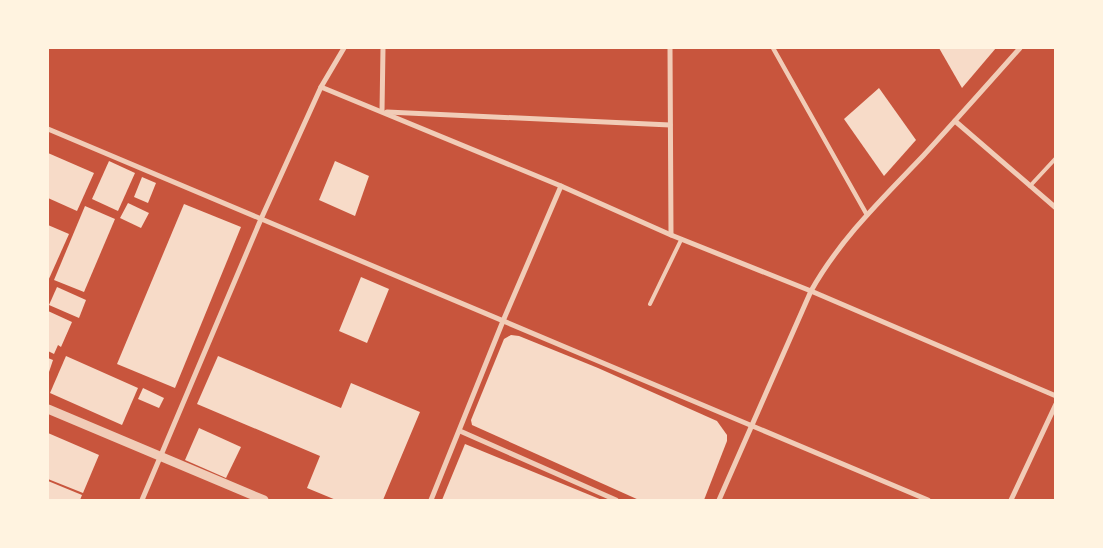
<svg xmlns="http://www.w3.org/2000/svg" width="1103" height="548" font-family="Manrope,sans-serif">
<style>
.building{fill:#f7dbc8}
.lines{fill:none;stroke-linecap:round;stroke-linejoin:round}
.service{stroke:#f1ccb7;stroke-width:4}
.pedestrian{stroke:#f1ccb7;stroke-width:4.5}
.minor{stroke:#f1ccb7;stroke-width:5}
.tertiary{stroke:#f1ccb7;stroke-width:9}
</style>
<rect width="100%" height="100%" fill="#c8553d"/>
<!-- building -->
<g class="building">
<path d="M 939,48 L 996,48 L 962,88 Z"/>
<path d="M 879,88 L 916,140 L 884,176 L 844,119 Z"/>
<path d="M 48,153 L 94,173 L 77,211 L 48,198 Z"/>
<path d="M 109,161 L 135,173 L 118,211 L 92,199 Z"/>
<path d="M 335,161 L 369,176 L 355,216 L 319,200 Z"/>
<path d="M 142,177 L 156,183 L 148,203 L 134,197 Z"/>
<path d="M 128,203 L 149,213 L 141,228 L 120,218 Z"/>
<path d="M 184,204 L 241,227 L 175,388 L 117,364 Z"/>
<path d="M 85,206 L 115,219 L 84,292 L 54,280 Z"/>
<path d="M 48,225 L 69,234 L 48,281 Z"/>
<path d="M 361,277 L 389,289 L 367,343 L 339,331 Z"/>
<path d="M 57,287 L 86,300 L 79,318 L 49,305 Z"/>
<path d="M 48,311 L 72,322 L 61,347 L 58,345 L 54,354 L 48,351 Z"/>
<path d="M 511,335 L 519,336 L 598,368 L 717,421 L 727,435 L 727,441 L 704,500 L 639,500 L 472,425 L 471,420 L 504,339 Z"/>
<path d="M 66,356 L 138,388 L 122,425 L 50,393 Z"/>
<path d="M 218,356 L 341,408 L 351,383 L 420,412 L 383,500 L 336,500 L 307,488 L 320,456 L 197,404 Z"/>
<path d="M 48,358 L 53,360 L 48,375 Z"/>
<path d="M 143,388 L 164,398 L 159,408 L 138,399 Z"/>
<path d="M 199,428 L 241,447 L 226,478 L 185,460 Z"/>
<path d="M 48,433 L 99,455 L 83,493 L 48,479 Z"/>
<path d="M 465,444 L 602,500 L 442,500 Z"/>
<path d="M 48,481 L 82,495 L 80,500 L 48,500 Z"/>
</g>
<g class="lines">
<!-- service -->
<g class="service">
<path d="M 1030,186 L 1056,158"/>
<path d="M 650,304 L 681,240"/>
</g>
<!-- pedestrian -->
<path class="pedestrian" d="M 773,48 L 867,215"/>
<!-- minor -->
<g class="minor">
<path d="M 670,48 L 671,235"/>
<path d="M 321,87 L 561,186 L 671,235 L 811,291 L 1056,396"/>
<path d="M 382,111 L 383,48"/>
<path d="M 387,112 L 670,125"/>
<path d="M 955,121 L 1056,208"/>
<path d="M 48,129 L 928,500"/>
<path d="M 460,431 L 616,500"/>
<path d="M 142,500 L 261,219 L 321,87 L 344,48"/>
<path d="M 431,500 L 503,321 L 561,186"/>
<path d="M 719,500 L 811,291 C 840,239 883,198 923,156 C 956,120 988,84 1020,48"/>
<path d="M 1011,500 L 1056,404"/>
</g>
<!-- tertiary -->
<path class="tertiary" d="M 48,409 L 264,500"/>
</g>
<!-- border -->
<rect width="1103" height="548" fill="none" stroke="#fff3e0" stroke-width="98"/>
</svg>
